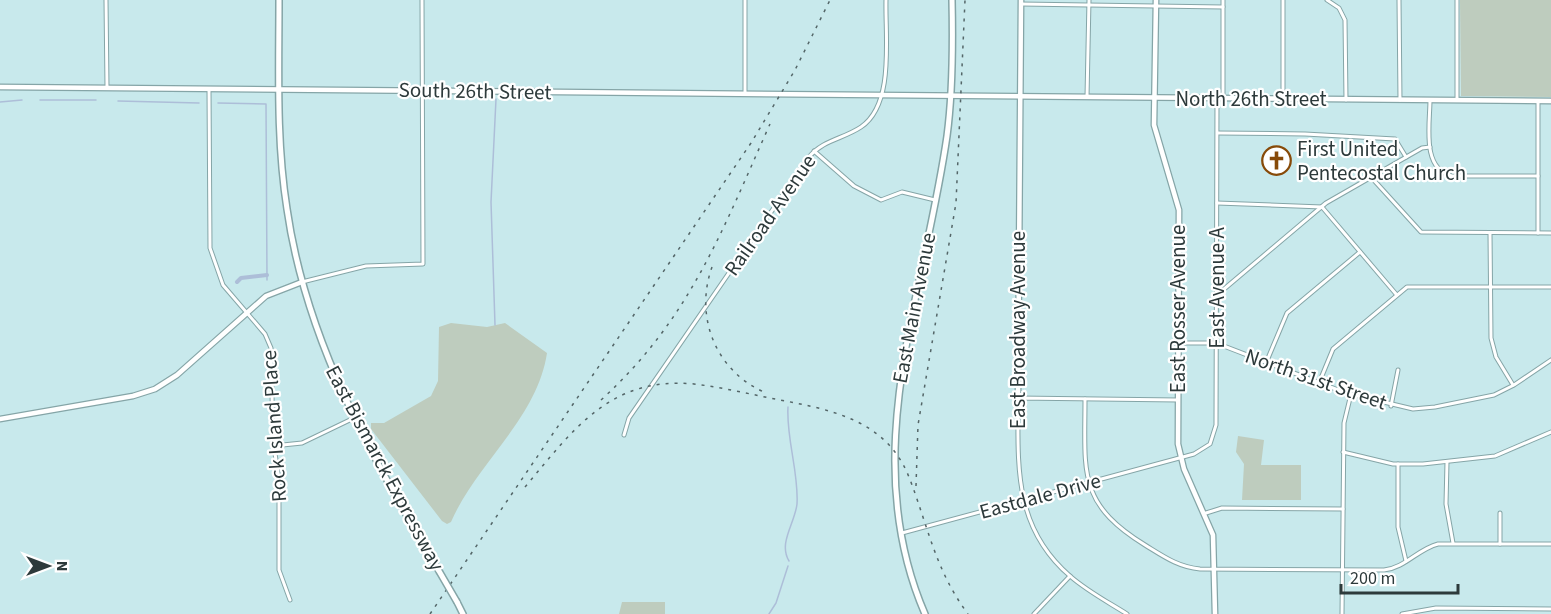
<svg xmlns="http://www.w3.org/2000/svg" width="1551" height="614" font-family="'Source Sans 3',sans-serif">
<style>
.green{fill:#beccbe}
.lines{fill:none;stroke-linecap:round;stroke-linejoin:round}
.stream{stroke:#adbed8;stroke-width:1.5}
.canal{stroke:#adbed8;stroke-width:4}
.street-casing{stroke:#85a5a7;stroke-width:5}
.secondary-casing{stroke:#85a5a7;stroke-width:7}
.primary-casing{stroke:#85a5a7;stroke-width:8}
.street{stroke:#fff;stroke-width:3}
.secondary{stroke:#fff;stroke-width:4.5}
.primary{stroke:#fff;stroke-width:5}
.rail{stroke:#546668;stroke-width:1.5;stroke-dasharray:3 6;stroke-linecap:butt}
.primary-bridge-casing{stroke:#85a5a7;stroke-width:8;stroke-linecap:butt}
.primary-bridge{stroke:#fff;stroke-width:5}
.labels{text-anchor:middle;stroke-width:4.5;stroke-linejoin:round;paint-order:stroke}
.street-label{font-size:21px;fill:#2d3a3b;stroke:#fff}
.poi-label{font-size:21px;fill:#2d3a3b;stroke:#fff;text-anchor:start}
</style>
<rect width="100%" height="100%" fill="#c8e9ec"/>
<!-- green -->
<g class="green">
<path d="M 1460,0 L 1551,0 L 1551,97 L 1461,96 Z"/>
<path d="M 451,323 L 487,327 L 505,323 L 547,353 C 537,419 476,464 451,522 L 447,524 L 442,521 L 371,429 L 371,423 L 384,423 L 431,396 L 438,381 L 439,327 Z"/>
<path d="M 1238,436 L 1264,440 L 1261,465 L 1301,465 L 1301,500 L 1242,500 L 1244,464 L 1236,452 Z"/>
<path d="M 622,602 L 665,602 L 665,614 L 619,614 Z"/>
</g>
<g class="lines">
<!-- stream -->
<g class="stream">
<path d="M 40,100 L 96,100"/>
<path d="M 118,101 L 199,103"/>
<path d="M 0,102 L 22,100"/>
<path d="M 218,103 L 266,104 L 267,280"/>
<path d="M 495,325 L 491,202 L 496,99"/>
<path d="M 788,407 C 786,438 799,473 797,504 C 795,523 778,543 789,561"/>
<path d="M 769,614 L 776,603 L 788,566"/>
</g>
<!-- canal -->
<path class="canal" d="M 237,282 L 241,278 L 267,275"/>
<defs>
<g id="street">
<path d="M 106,0 L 107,87"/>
<path d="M 745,0 L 745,94"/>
<path d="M 1327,0 L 1339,8 L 1345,20 L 1346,100"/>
<path d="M 1399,0 L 1400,100"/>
<path d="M 1457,0 L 1457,100"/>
<path d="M 1021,4 L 1223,7"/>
<path d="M 209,89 L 210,248 L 223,285 L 265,334 L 271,348 L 273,441 L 279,479 L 279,570 L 290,600"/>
<path d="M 1087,97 L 1089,0"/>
<path d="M 1223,97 L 1223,0"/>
<path d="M 1283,99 L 1283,0"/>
<path d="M 1430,100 C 1430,124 1421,169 1452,176 L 1538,176"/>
<path d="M 1538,101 L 1538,233"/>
<path d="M 1218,133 L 1305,134 L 1395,139 L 1406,157"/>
<path d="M 814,151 L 854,186 L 881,200 L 902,192 L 935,200"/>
<path d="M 1371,177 L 1421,232 L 1551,233"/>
<path d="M 1217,203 L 1322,207"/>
<path d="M 1322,207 L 1396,294"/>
<path d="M 1490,233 L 1491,338 L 1496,357 L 1513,385"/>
<path d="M 302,282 L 366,266 L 423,264 L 422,0"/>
<path d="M 1217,295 L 1326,203 L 1422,148 L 1430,147"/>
<path d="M 1178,343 L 1216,343 L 1346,393 L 1413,409 L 1435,407 L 1494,395 L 1514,385 L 1551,360"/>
<path d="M 1266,363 L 1287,313 L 1360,252"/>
<path d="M 1319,383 L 1333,349 L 1407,287 L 1551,287"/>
<path d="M 1085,399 C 1085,472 1077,503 1145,545 C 1163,556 1178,567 1200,569 L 1384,570 C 1405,568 1418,549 1438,544 L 1551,544"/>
<path d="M 1391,406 L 1398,370"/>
<path d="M 624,435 L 629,418 L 809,157 C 823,140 843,139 861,127 C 895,104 885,37 886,0"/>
<path d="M 273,446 L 302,443 L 354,418"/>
<path d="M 1343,452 L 1393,464 L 1423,464 L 1495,456 L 1551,432"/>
<path d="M 1447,462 L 1446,504 L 1453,543"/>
<path d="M 1398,464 L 1398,527 L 1406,561"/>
<path d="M 1206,513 L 1222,508 L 1343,509"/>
<path d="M 902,533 L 1194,454 L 1210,444 L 1216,425 L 1217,99"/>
<path d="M 1500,544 L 1500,513"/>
<path d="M 1034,614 L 1070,576"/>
<path d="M 1127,614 C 1108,602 1087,591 1070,576 C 1013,527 1018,465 1018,398 L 1178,400"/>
<path d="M 1342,614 L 1344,423 L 1351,394"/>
<path d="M 1402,614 L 1436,608 L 1551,609"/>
</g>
<g id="secondary">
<path d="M 1156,0 L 1154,125 L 1179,210 L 1178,444 L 1184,469 L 1213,535 L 1215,614"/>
<path d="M 0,87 L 1551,101"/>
<path d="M 1018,398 L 1021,0"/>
<path d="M 0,419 L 133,396 L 155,389 L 177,375 L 266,296 L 302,282"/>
</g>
<g id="primary">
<path d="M 279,0 C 279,70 276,140 287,209 C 306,342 372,457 439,571"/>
<path d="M 457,602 L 463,614"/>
<path d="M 925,614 C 856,455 924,297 947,136 C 953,91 953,45 952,0"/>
</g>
</defs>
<!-- street casing -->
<use href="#street" class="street-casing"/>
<!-- secondary casing -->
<use href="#secondary" class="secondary-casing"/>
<!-- primary casing -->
<use href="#primary" class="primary-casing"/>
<!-- street -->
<use href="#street" class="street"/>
<!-- secondary -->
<use href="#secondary" class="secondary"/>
<!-- primary -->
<use href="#primary" class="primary"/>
<!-- rail -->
<g class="rail">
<path d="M 712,267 C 694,317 716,371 764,392"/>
<path d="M 601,400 C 690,319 722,231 770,124"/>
<path d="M 916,486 L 918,425 L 956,203 L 965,0"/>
<path d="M 525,487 C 573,430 610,376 694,384 C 720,387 745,393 770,398 C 826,409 885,417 909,477 C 928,526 935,570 968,614"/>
<path d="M 430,614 L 751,143 L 795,70 L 830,0"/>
</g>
<defs>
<path id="primary-bridge" d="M 439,571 L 457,602"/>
</defs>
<!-- primary-bridge casing -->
<use href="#primary-bridge" class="primary-bridge-casing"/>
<!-- primary-bridge -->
<use href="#primary-bridge" class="primary-bridge"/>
</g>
<!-- icons -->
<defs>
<symbol id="church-ring" viewBox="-11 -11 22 22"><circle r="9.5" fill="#fff" stroke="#874a09" stroke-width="1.5"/><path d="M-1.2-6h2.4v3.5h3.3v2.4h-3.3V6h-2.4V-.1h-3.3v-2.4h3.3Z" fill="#874a09"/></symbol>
</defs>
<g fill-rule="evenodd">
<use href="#church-ring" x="1260" y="144" width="33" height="33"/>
</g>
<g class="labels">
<!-- street labels -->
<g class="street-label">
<text transform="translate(475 91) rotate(1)" y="7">South 26th Street</text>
<text x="1251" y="106">North 26th Street</text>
<text transform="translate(770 215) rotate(-55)" y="7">Railroad Avenue</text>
<text transform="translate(1217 288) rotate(-90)" y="7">East Avenue A</text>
<text transform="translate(914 308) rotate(-79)" y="7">East Main Avenue</text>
<text transform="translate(1178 309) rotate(-90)" y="7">East Rosser Avenue</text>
<text transform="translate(1018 330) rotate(-90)" y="7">East Broadway Avenue</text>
<text transform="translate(1316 379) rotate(19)" y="7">North 31st Street</text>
<text transform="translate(274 426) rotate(-94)" y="7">Rock Island Place</text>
<text transform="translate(385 468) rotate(62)" y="7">East Bismarck Expressway</text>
<text transform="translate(1040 496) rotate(-15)" y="7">Eastdale Drive</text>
</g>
<!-- poi labels -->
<g class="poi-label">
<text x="1297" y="156">First United<tspan x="1297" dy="24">Pentecostal Church</tspan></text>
</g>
</g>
<!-- north arrow -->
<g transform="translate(48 566) rotate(90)" stroke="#ffffff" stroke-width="4.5" paint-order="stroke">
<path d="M0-4.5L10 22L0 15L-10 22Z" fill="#2d3a3b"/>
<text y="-9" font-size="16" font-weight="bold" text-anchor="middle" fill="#2d3a3b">N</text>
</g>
<!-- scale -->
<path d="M1341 584v9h117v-9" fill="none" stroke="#2d3a3b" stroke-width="3"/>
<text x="1350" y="584" font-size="18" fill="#2d3a3b" stroke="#ffffff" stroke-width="4.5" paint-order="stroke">200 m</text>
</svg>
